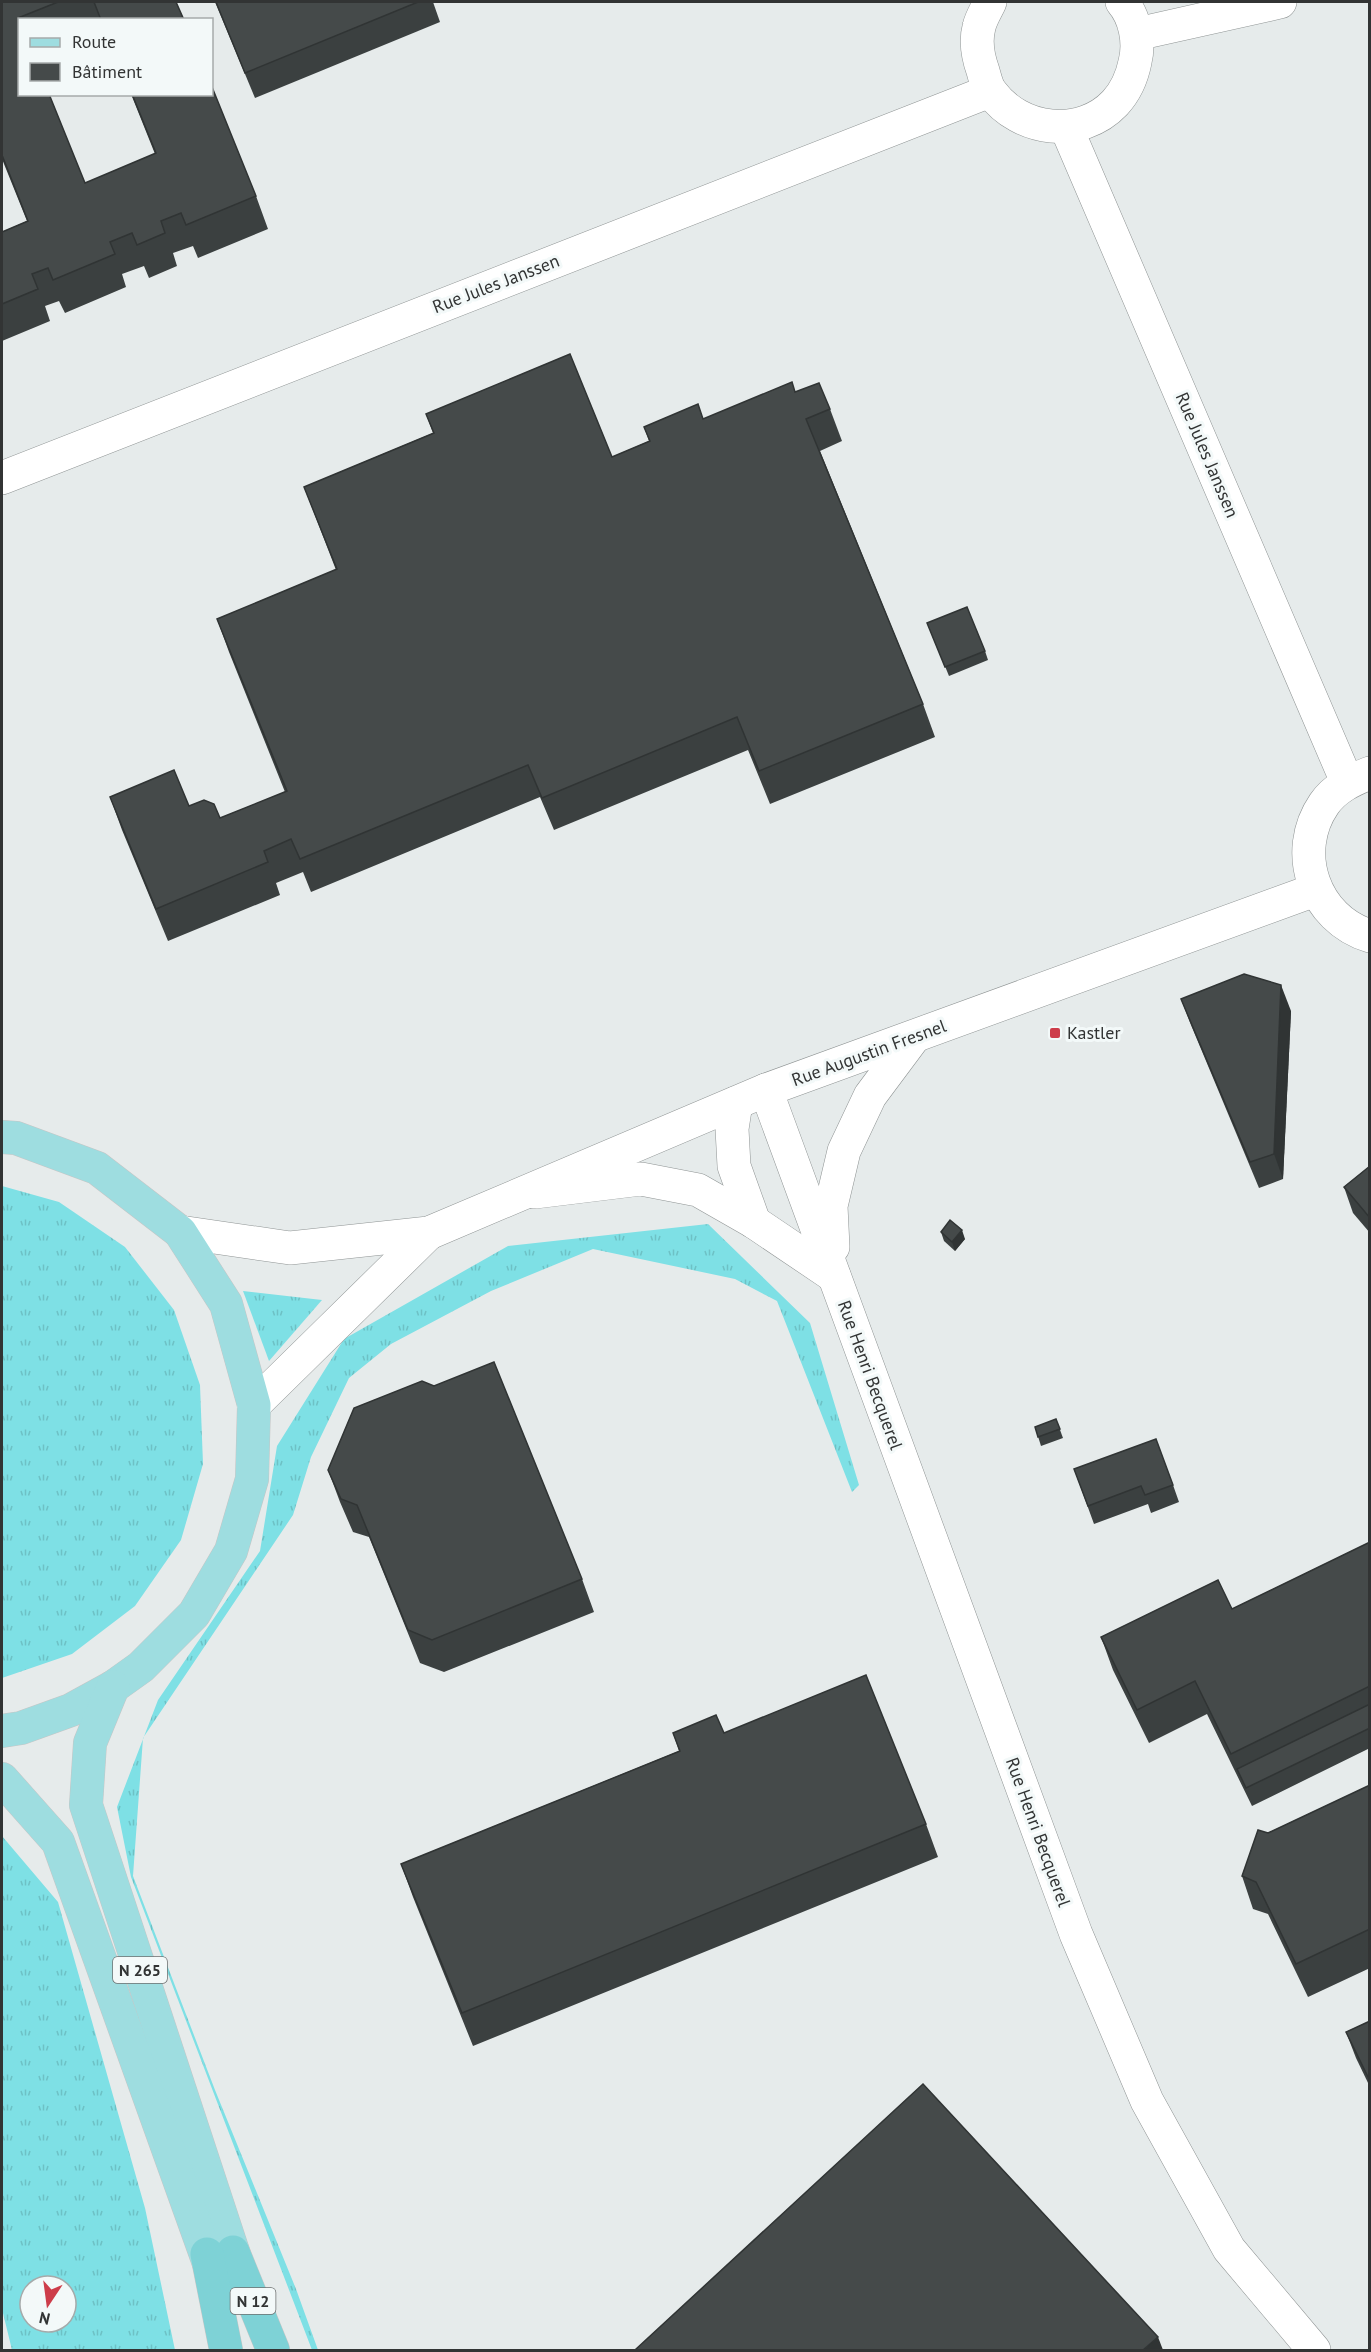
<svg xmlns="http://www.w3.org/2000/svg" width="1371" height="2352" font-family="'PT Sans',sans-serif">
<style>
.grass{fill:url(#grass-tufts);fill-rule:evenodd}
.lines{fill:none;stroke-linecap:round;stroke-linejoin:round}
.minor-casing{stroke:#8f9494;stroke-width:34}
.tertiary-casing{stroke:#8f9494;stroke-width:34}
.primary-casing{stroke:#c6c6c6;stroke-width:34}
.trunk-casing{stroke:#c6c6c6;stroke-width:34}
.minor{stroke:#fff;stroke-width:33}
.tertiary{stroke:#fff;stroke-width:33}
.primary{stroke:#9edde0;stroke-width:33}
.trunk{stroke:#7ed2d6;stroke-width:33}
.wall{fill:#3b4040}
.shaded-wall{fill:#303434}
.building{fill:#454a4a;stroke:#303434;stroke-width:1.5}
.poi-dot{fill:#cd3d4a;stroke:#f3f9f9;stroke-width:2}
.labels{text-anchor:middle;stroke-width:6;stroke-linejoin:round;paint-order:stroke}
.shield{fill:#f3f9f9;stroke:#6c6f6f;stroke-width:1.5}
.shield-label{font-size:16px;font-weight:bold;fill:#323434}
.street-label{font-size:18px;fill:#323434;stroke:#f3f9f9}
.poi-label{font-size:18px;fill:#323434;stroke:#f3f9f9;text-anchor:start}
</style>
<defs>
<pattern id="grass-tufts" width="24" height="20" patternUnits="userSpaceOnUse" patternTransform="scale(1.5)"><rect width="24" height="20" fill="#7ee0e5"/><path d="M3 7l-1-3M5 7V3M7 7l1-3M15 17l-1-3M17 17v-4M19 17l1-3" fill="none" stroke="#6dc1c5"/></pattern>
</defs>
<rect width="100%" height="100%" fill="#e6ebeb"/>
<!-- grass -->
<g class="grass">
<path d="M 2,1186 L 59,1202 L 125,1247 L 174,1310 L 200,1385 L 203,1464 L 181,1540 L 135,1606 L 72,1654 L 2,1678 Z"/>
<path d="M 708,1224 L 810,1323 L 859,1485 L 852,1492 L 777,1301 L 735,1279 L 593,1249 L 491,1291 L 391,1344 L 349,1378 L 311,1457 L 293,1515 L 143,1738 L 133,1876 L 215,2090 L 296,2289 L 318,2350 L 312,2350 L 131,1877 L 117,1807 L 158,1700 L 260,1551 L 277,1446 L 344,1339 L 508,1246 Z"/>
<path d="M 243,1291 L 322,1300 L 269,1361 Z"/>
<path d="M 2,1836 L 58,1902 L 145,2208 L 175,2350 L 12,2350 L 2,2309 ZM 30,2286 L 66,2286 L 66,2322 L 30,2322 Z"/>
</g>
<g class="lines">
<defs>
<g id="minor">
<path d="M 990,2 C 987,9 981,18 979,27 C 975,42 978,57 983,71 C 985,78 987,87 991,92 C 1020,132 1081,139 1115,103 C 1126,91 1132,77 1135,62 C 1140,42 1135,17 1122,2"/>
<path d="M 1137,34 L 1280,2"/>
<path d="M 1066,127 L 1347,782"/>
<path d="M 2,478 L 990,91"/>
<path d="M 766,1090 L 1076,1934 L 1147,2101 L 1229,2249 L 1314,2350"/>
<path d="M 736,1103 L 732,1129 L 734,1166 L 754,1222"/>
<path d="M 535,1192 L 641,1179 L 698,1190 L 754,1222 L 834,1276"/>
<path d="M 833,1247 L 831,1206 L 844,1151 L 870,1096 L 914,1037"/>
</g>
<g id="tertiary">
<path d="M 1370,773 C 1352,780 1335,788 1324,804 C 1291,852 1314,919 1370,936"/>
<path d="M 180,1232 L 290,1248 L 429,1233 L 766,1090 L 1315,890"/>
<path d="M 254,1405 L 429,1233"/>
</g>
<g id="primary">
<path d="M 2,1137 L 16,1138 L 97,1168 L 180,1232 L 226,1304 L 254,1405 L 252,1479 L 231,1551 L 194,1614 L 141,1667 L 113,1687 L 71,1710 L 21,1728 L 2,1731"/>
<path d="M 113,1687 L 90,1743 L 86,1805 L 242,2279"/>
<path d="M 2,1779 L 58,1842 L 215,2280"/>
</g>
<g id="trunk">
<path d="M 233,2252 L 273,2350"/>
<path d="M 207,2254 L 226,2350"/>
</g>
</defs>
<!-- minor casing -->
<use href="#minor" class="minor-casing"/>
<!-- tertiary casing -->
<use href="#tertiary" class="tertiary-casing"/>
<!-- primary casing -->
<use href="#primary" class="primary-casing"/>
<!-- trunk casing -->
<use href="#trunk" class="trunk-casing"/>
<!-- minor -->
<use href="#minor" class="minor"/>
<!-- tertiary -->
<use href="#tertiary" class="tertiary"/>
<!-- primary -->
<use href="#primary" class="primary"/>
<!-- trunk -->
<use href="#trunk" class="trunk"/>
</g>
<!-- wall -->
<g class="wall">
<path d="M 2,2 L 176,2 L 184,20 L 20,20 L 20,94 L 85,183 L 155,154 L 131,94 L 212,94 L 256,196 L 268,229 L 198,258 L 193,246 L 173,253 L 177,266 L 149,278 L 144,266 L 122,274 L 126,287 L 65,313 L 59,301 L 45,306 L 50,321 L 2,341 L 2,232 L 27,221 L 2,159 Z"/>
<path d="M 215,2 L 433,2 L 440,22 L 255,98 Z"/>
<path d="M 795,392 L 830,409 L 842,441 L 820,451 L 923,704 L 935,737 L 770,804 L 748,750 L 554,830 L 540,797 L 311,892 L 303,872 L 276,883 L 280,895 L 168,941 L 122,830 L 110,797 L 189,806 L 220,818 L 285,792 L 229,652 L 217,619 L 336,570 L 304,487 L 433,433 L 426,414 L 612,457 L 649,441 L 644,427 L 703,419 Z"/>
<path d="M 931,632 L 985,651 L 988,660 L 949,676 Z"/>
<path d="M 1181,999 L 1291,1011 L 1283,1179 L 1259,1188 L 1191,1025 Z"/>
<path d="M 1370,1166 L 1370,1233 L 1353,1213 L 1344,1187 Z"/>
<path d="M 941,1232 L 965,1239 L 955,1251 L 944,1241 Z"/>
<path d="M 1056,1419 L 1063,1438 L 1041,1446 L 1035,1427 Z"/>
<path d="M 1074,1469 L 1173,1485 L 1179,1502 L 1151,1513 L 1148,1504 L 1094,1524 Z"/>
<path d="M 328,1470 L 582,1579 L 594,1612 L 444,1672 L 420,1663 L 369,1537 L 353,1532 L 340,1502 Z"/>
<path d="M 1370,1542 L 1370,1748 L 1252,1806 L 1207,1714 L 1149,1743 L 1113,1670 L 1101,1637 L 1232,1609 Z"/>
<path d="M 673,1733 L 724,1733 L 926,1824 L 938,1857 L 473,2046 L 413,1897 L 401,1864 L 679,1751 Z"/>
<path d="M 1370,1785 L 1370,1968 L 1308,1997 L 1268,1914 L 1253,1909 L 1242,1876 L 1268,1833 Z"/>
<path d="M 1370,2021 L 1370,2087 L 1356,2058 L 1346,2032 Z"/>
</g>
<!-- shaded-wall -->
<g class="shaded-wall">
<path d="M 1281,985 L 1291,1011 L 1283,1179 L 1274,1154 Z"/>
<path d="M 962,1230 L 965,1239 L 955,1251 L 952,1242 Z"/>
<path d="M 1158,2337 L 1163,2350 L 1143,2350 Z"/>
</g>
<!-- building -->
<g class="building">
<path d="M 2,2 L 58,2 L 18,18 L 20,23 L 20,94 L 49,94 L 85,183 L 156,153 L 132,94 L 212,94 L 212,87 L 256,196 L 186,225 L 181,213 L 161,221 L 165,233 L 137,245 L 132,233 L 110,242 L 115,254 L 53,280 L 48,268 L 32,274 L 38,289 L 2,304 L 2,232 L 28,221 L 2,155 Z"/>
<path d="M 94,2 L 176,2 L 184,20 L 101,20 Z"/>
<path d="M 216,2 L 418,2 L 245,73 Z"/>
<path d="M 570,354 L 612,457 L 650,441 L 644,427 L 698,404 L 703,419 L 792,382 L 795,392 L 819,383 L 830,409 L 806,419 L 923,704 L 759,771 L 737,717 L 542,798 L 528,765 L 300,859 L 291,839 L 264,851 L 268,862 L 156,909 L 110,797 L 174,770 L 189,806 L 204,800 L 214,804 L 220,818 L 287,791 L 217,619 L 337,569 L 304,487 L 434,433 L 426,414 Z"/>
<path d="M 967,607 L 985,651 L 945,667 L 927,623 Z"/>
<path d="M 1244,974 L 1281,985 L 1274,1154 L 1250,1162 L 1181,999 Z"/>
<path d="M 1370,1166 L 1370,1218 L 1344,1187 Z"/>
<path d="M 950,1220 L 962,1230 L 952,1242 L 941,1232 Z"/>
<path d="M 494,1362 L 582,1579 L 432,1640 L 408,1630 L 357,1505 L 341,1499 L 328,1470 L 354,1408 L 422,1381 L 434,1386 Z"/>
<path d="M 1056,1419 L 1060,1429 L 1038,1437 L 1035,1427 Z"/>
<path d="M 1156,1439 L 1173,1485 L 1145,1495 L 1141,1486 L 1088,1506 L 1074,1469 Z"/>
<path d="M 1370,1542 L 1370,1686 L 1231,1754 L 1195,1681 L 1137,1710 L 1101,1637 L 1218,1580 L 1232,1609 Z"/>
<path d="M 866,1675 L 926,1824 L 462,2013 L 401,1864 L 680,1751 L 673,1733 L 716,1715 L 724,1733 Z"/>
<path d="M 1370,1704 L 1370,1728 L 1246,1788 L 1237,1769 Z"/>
<path d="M 1370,1785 L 1370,1929 L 1296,1964 L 1256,1882 L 1242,1876 L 1258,1830 L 1268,1833 Z"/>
<path d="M 1370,2021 L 1370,2081 L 1346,2032 Z"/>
<path d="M 923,2084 L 1158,2337 L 1143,2350 L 635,2350 Z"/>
</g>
<!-- markers -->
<rect class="poi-dot" x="1049" y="1027" width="12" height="12" rx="3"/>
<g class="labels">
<!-- shield labels -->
<g class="shield">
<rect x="113" y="1957" width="54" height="26" rx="4.5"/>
<rect x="230.5" y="2288" width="45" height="26" rx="4.5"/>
</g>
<g class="shield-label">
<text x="140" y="1976">N 265</text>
<text x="253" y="2307">N 12</text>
</g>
<!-- street labels -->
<g class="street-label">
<text transform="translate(496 284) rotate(-21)" y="6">Rue Jules Janssen</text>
<text transform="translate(1207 455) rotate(67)" y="6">Rue Jules Janssen</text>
<text transform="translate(869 1053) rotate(-20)" y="6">Rue Augustin Fresnel</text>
<text transform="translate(870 1375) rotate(70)" y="6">Rue Henri Becquerel</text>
<text transform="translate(1038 1832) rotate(70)" y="6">Rue Henri Becquerel</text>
</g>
<!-- poi labels -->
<g class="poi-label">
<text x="1067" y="1039">Kastler</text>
</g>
</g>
<!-- border -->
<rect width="1371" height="2352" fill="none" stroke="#323434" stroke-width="6"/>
<!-- legend -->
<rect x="18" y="18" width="195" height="78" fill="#f3f9f9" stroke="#a6aaaa" stroke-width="1.5"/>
<rect x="30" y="38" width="30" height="9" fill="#9edde0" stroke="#a6aaaa" stroke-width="1.5"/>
<text x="72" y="48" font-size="18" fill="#323434">Route</text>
<rect x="30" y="63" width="30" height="18" fill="#454a4a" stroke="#a6aaaa" stroke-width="1.5"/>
<text x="72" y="78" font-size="18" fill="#323434">Bâtiment</text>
<!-- north arrow -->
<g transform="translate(48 2304) rotate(193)"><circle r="28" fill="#f3f9f9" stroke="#a6aaaa" stroke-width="1.5"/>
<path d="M0-4.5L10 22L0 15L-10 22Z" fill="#cd3d4a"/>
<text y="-9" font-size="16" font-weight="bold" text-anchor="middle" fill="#323434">N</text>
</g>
</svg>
